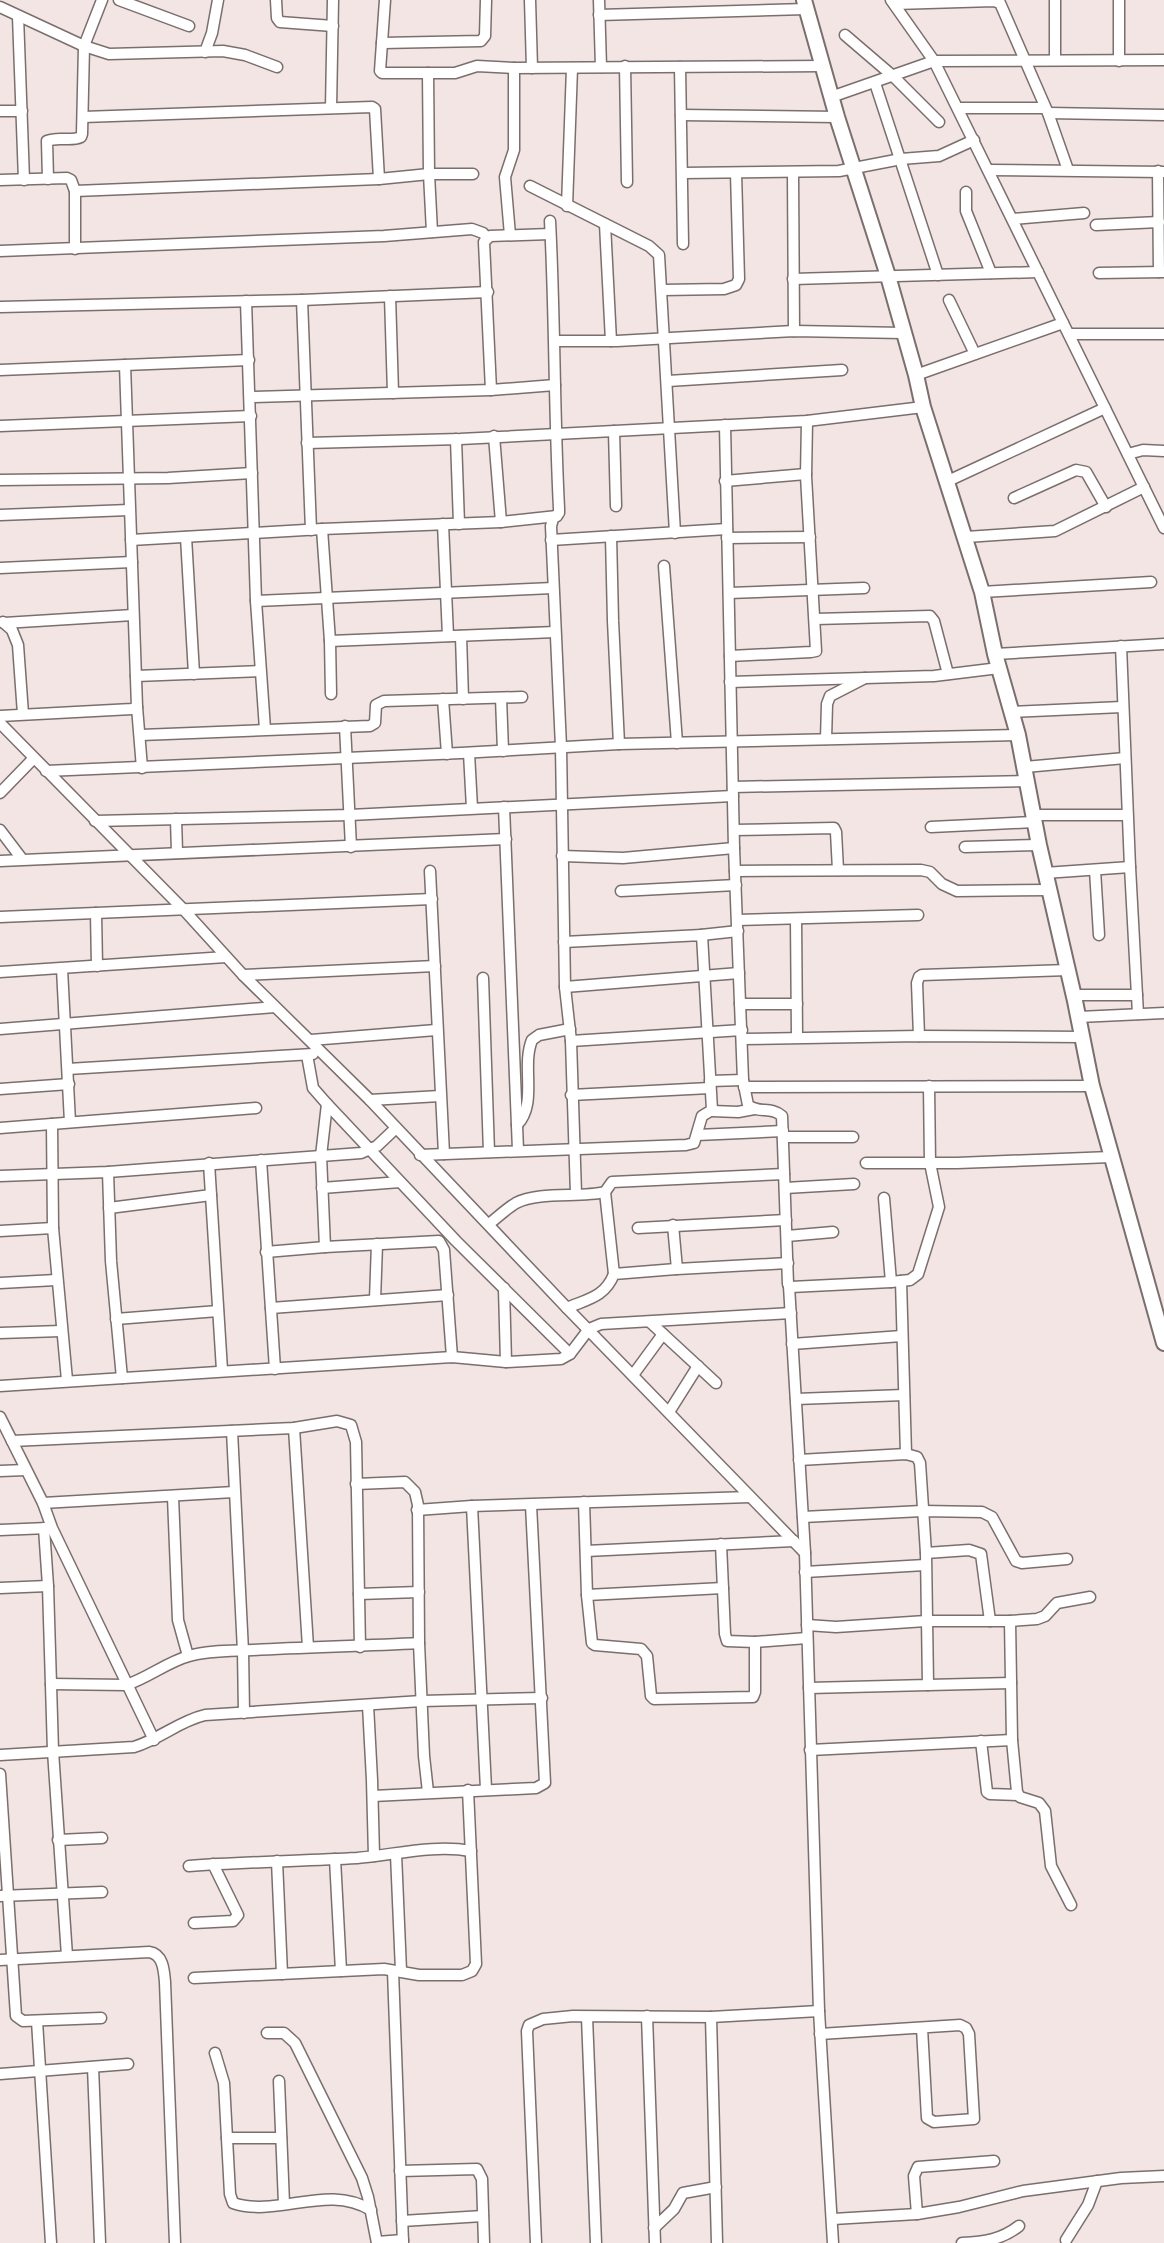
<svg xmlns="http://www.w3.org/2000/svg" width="1164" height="2243" font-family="Poppins,sans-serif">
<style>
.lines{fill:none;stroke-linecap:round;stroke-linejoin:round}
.street-casing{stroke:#7a6f6d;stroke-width:13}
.secondary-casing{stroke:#7a6f6d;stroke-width:18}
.street{stroke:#fff;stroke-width:10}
.secondary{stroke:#fff;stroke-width:14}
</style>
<rect width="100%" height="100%" fill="#f2e5e4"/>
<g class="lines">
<defs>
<g id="street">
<path d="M 119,0 L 189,26"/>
<path d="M 276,0 L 277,18 L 280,22 L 333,26"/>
<path d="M 385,0 L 380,71 L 382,73 L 455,73 L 477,66 L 514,68 L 821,66"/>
<path d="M 530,0 L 532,68"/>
<path d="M 599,0 L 601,67"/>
<path d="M 891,0 L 934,61 L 1164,528"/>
<path d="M 1055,0 L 1055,60"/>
<path d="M 895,4 L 994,1 L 1000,3 L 1048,113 L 1068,170"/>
<path d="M 0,7 L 84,46 L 109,54 L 223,51 L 245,55 L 277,67"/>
<path d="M 599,15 L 806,9"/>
<path d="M 18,16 L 24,180"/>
<path d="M 845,35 L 894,77 L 939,122"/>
<path d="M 382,43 L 481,41 L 485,36 L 486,0"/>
<path d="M 205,52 L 212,33 L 218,0"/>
<path d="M 1119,61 L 1119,0"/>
<path d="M 625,66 L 627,182"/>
<path d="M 680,67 L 683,244"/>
<path d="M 428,73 L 429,174 L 432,232"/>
<path d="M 875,83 L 938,275"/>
<path d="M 831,97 L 934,61 L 1164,60"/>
<path d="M 331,108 L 333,0"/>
<path d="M 958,108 L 1045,108"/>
<path d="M 0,111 L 22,111"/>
<path d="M 1048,113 L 1164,115"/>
<path d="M 681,115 L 837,117"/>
<path d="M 83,117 L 372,107 L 375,109 L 379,179"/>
<path d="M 989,170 L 1164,172"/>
<path d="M 1158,171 L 1159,272"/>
<path d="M 683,173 L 839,171 L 901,159 L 939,156 L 974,140"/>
<path d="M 793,173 L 794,331"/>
<path d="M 48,179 L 47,141 C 58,136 70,142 81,137 L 82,134 L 84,46 L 102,0"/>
<path d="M 0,180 L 67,178 L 71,180 L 75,191 L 75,249"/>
<path d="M 530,186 L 649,246 L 659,255 L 675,533"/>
<path d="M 75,191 L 379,179 L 429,174 L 473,174"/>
<path d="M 966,192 L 966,211 L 991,273"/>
<path d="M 567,206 L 572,68"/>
<path d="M 1013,219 L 1084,213"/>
<path d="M 550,221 C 555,316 554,412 559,508 L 559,513 L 553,519 L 551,526 L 561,747 L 565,987 L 571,1041 L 576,1194"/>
<path d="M 605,224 L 611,341"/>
<path d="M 1096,225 L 1159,222"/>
<path d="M 510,235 L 505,177 L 514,150 L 514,68"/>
<path d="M 0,251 L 384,236 L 472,229 L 483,233 L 487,238"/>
<path d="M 1099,273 L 1163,272"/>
<path d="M 793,279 L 1038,272"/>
<path d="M 662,290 L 724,289 L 736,285 L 739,279 L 736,173"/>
<path d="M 390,296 L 393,393"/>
<path d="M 302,300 L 311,530"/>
<path d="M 949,300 L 975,354"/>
<path d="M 246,301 L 256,601 L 265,729"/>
<path d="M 0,307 L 302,300 L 488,292"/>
<path d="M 1069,334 L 1164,334"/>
<path d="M 555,341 L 617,341 L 794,331 L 903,333"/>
<path d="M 0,370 L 249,360"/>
<path d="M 916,375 L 1063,323"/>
<path d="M 668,381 L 842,370"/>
<path d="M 491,390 L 484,242 L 490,236 L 550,234"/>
<path d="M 250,397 L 491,390 L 555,385"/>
<path d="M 725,425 L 734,848 L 743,1080 L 748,1105 C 759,1114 771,1106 782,1116 L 788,1284 L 791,1287 L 891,1282 L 910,1280 L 918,1274 L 939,1207 L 930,1163 L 929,1086"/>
<path d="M 0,426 L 251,416"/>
<path d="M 614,431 L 616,506"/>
<path d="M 494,436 L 501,522"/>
<path d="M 456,439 L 459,524"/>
<path d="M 307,443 L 460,439 L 807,421 L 923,407"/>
<path d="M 1128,454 L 1143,450 L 1164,451"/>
<path d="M 0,480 L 168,478 L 252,473"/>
<path d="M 725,481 L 806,474"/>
<path d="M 948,481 L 1105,408"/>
<path d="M 1014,498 L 1076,470 L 1086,472 L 1106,507"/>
<path d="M 0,515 L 129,510"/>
<path d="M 443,524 L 448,636"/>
<path d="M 322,529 L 330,641 L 331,694"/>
<path d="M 611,536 L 613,621 L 619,744"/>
<path d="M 186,537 L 194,674"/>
<path d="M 966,537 L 1055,531 L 1144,487"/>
<path d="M 727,538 L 810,537"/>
<path d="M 131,540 L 322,529 L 501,522 L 557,516"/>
<path d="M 551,540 L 727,529"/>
<path d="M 664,566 L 677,743"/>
<path d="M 0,568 L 132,562"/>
<path d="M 982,592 L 1151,582"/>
<path d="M 729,593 L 864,588"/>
<path d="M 256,601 L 553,588"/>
<path d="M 815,619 L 930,616 L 934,621 L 948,674"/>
<path d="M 3,622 L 12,630 L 18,645 L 23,714"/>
<path d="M 4,623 L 133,615"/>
<path d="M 461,636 L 463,699"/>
<path d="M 330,641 L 555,632"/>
<path d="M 1121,646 L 1130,867 L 1138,1014"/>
<path d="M 995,654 L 1164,644"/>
<path d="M 730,656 L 811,652 L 816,651 L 806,476 L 807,421"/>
<path d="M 136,676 L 260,671"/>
<path d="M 730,682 L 934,676 L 999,668"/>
<path d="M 501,698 L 503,751"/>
<path d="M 443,699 L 447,754"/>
<path d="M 137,707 L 142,768"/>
<path d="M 1012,712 L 1122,707"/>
<path d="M 0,716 L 132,709 L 137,707 L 125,365"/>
<path d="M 0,723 L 183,909 L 243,975 L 370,1100 L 567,1308 L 805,1553"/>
<path d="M 345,726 L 351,847"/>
<path d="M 141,735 L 370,726 L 375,723 L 376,705 L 384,701 L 522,697"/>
<path d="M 826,739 L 827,704 L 830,696 L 865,678"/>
<path d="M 469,753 L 472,808"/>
<path d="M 1025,767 L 1125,758"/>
<path d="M 46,771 L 461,753 L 619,744 L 1018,735"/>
<path d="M 733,787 L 1027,781"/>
<path d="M 0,793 L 33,759"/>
<path d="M 504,807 L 518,1150"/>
<path d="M 1033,815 L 1127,815"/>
<path d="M 176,819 L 177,852"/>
<path d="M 95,821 L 350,815 L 733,796"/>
<path d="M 931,827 L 1034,822"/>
<path d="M 0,830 L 22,859"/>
<path d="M 734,830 L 834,828 L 836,832 L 838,870"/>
<path d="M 965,847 L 1039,845"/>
<path d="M 562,856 L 623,858 L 734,848"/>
<path d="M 0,861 L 506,839"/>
<path d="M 1095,870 L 1099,935"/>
<path d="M 430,871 L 444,1154"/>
<path d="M 735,871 L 921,870 L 930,872 L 942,884 L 957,891 L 1049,890"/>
<path d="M 1045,873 L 1130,867"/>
<path d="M 621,891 L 736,885"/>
<path d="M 96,913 L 97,966"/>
<path d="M 0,917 L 432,899"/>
<path d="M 796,919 L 797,1036"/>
<path d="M 738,920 L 918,915"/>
<path d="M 701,935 L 738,931"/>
<path d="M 62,969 L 70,1122"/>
<path d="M 0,972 L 226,957"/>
<path d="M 243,975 L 435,966"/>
<path d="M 483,978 L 489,1152"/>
<path d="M 565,987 L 739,973"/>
<path d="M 1074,995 L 1137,995"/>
<path d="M 740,1004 L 797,1004"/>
<path d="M 1079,1017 L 1164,1013"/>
<path d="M 0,1029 L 275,1007"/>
<path d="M 919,1036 L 917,983 L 919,977 L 922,975 L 1068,970"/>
<path d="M 742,1039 L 919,1036 L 1082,1037"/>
<path d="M 311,1040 L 436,1030"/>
<path d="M 571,1041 L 742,1030"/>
<path d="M 307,1055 L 313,1088 L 327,1104 L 456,1241 L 570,1354"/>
<path d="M 68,1069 L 313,1054"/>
<path d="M 710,1081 L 743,1080"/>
<path d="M 744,1087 L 1092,1086"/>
<path d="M 0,1089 L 69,1084"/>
<path d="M 571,1095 L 710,1088"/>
<path d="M 370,1100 L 440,1096"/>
<path d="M 712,1111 L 738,1112 L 754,1109"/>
<path d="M 52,1124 L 53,1228 L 67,1380"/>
<path d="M 517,1125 C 538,1103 521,1067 532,1040 L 539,1035 L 570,1029"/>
<path d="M 0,1128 L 256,1108"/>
<path d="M 697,1135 L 783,1131"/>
<path d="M 783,1137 L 853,1137"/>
<path d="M 420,1155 C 509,1151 597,1149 686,1145 L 694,1143 L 702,1116 L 712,1110 L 702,935 L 564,942"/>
<path d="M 261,1160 L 275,1369"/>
<path d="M 209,1163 L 222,1370"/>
<path d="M 866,1163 L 957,1163 L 1111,1157"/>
<path d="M 108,1172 L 111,1261 L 122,1378"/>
<path d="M 0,1176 L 108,1172 L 361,1153 L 377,1146 L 396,1128"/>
<path d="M 322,1188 L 400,1182"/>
<path d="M 785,1188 L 854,1184"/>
<path d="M 605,1192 L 614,1274"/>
<path d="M 884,1198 L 891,1282"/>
<path d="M 109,1208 L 211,1195"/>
<path d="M 489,1224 C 498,1217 506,1209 516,1203 C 539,1191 580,1198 605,1192 L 612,1182 L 784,1174"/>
<path d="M 673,1225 L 677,1269 L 788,1263"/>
<path d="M 638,1228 L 786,1220"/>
<path d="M 0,1231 L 53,1228"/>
<path d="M 787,1236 L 833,1232"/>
<path d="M 325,1247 L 321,1156 L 327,1104"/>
<path d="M 266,1252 L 325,1247 L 439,1241 L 444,1250 L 452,1357"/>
<path d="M 901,1281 L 906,1454"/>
<path d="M 0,1283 L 56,1280"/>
<path d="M 789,1286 L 805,1553 L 819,2011 L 833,2243"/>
<path d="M 504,1288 L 506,1362"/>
<path d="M 375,1300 L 377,1244"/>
<path d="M 271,1308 L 448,1295"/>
<path d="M 567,1308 C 588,1299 605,1297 614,1274 L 676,1269"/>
<path d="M 116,1319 L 218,1311"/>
<path d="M 650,1322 L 716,1383"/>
<path d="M 0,1333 L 61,1331"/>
<path d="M 792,1344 L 902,1336"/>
<path d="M 633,1375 L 663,1334"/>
<path d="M 0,1386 L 452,1357 L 506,1362 L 561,1359 L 570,1354 L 589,1329 L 601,1324 L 791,1313"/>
<path d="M 796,1399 L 904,1395"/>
<path d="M 669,1412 L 698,1366"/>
<path d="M 0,1417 L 43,1503 L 52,1528 L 154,1740"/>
<path d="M 294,1428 L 308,1647"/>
<path d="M 232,1431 L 243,1651 L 244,1713"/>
<path d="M 12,1441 L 294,1428 L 337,1421 L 351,1425 L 356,1442 L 360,1647"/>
<path d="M 799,1460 L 906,1454 L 917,1457 L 920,1463 L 926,1553 L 928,1685 L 809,1688"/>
<path d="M 0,1471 L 26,1470"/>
<path d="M 356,1484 L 405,1482 L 415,1492 L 418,1505 L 419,1643 L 424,1756 L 428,1792"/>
<path d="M 173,1497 L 178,1620 L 188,1656"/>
<path d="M 584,1502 L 587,1595 L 592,1643 L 595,1645 L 641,1649 L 647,1656 L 651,1696 L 654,1699 L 753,1697 L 755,1692 L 755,1642"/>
<path d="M 43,1503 L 234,1492"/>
<path d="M 472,1506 L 486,1789"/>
<path d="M 417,1510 L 472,1506 L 750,1497"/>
<path d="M 803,1517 L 922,1511 L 982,1512 L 992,1517 L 1016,1561 L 1022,1563 L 1067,1559"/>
<path d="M 44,1528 L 48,1586 L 53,1751 L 67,1956"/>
<path d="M 0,1530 L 48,1528"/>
<path d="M 721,1544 L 725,1634 L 727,1641 L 755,1642 L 807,1638"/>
<path d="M 586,1551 L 794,1541"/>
<path d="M 926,1553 L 969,1550 L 981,1554 L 990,1621"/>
<path d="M 805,1572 L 925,1565"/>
<path d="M 0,1588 L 48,1586"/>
<path d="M 359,1594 L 419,1592"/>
<path d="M 587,1595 L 723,1588"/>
<path d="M 1010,1621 L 1012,1740 L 1017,1792 L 1020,1797 L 1039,1803 L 1045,1811 L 1051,1866 L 1071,1905"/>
<path d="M 807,1625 L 836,1627 L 926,1621 L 1010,1621 L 1037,1619 L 1045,1616 L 1057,1603 L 1090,1597"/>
<path d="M 51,1684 L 126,1685 C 148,1678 167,1662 189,1656 C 209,1650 233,1651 253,1650 C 309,1647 364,1646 419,1643"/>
<path d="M 928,1685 L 1011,1683"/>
<path d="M 368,1705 L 372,1780 L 374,1856"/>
<path d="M 981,1741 L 987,1792 L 990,1794 L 1018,1795"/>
<path d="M 810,1750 L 1012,1740"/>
<path d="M 0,1755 L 134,1747 C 160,1739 179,1721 205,1715 L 422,1701 L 542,1698"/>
<path d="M 0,1774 L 16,2016 L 23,2021 L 101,2018"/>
<path d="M 373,1796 L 536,1788 L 545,1783 L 531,1505"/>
<path d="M 58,1840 L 102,1838"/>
<path d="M 396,1854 L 401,1971"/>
<path d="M 335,1859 L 341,1971"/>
<path d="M 277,1861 L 282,1974"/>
<path d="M 189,1866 C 245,1862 301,1861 357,1858 C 394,1855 434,1844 471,1851"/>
<path d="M 0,1896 L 102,1892"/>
<path d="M 194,1923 L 233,1921 L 238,1915 L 213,1864"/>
<path d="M 0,1960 L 149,1952 C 163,1954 164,1970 165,1982 L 175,2243"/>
<path d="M 393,1971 L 403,2243"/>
<path d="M 194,1978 L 384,1969 L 419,1975 L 462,1975 L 472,1971 L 476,1964 L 468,1790"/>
<path d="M 647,2016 L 655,2243"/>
<path d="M 587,2017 L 596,2243"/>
<path d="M 711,2017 L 717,2243"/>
<path d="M 37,2021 L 51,2243"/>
<path d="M 267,2033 L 284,2033 L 295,2043 L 362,2178 L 368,2197 L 377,2243"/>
<path d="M 820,2034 L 960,2025 L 966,2028 L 969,2034 L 974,2119 L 934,2122 L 927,2118 L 922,2028"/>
<path d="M 215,2053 L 224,2083 L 230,2194 L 233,2203 C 278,2218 327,2183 371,2210"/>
<path d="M 93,2067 L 100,2243"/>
<path d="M 0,2074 L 128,2064"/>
<path d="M 279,2081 L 284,2204"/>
<path d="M 227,2138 L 281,2138"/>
<path d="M 400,2171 L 477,2169 L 482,2179 L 484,2243"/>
<path d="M 917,2214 L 914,2176 L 918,2167 L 994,2161"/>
<path d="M 833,2219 L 917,2214 L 959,2207 L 1023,2191 L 1121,2178 L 1164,2176"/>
<path d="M 402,2221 L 483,2216"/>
<path d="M 654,2228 L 674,2209 L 683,2193 L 716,2187"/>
<path d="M 1066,2240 L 1088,2205 L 1097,2181"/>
<path d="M 377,2242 L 403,2240"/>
<path d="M 536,2243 L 527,2031 L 529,2025 L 543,2019 L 573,2016 L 711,2017 L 819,2011"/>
<path d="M 962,2243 C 984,2242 1001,2240 1019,2226"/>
</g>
<path id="secondary" d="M 804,0 L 837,117 L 888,276 L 916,375 L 923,407 L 982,592 L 995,654 L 1018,735 L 1039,845 L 1075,1001 L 1092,1086 L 1164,1343"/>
</defs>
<!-- street casing -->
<use href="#street" class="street-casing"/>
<!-- secondary casing -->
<use href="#secondary" class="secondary-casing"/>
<!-- street -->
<use href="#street" class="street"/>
<!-- secondary -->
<use href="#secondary" class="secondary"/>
</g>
</svg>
